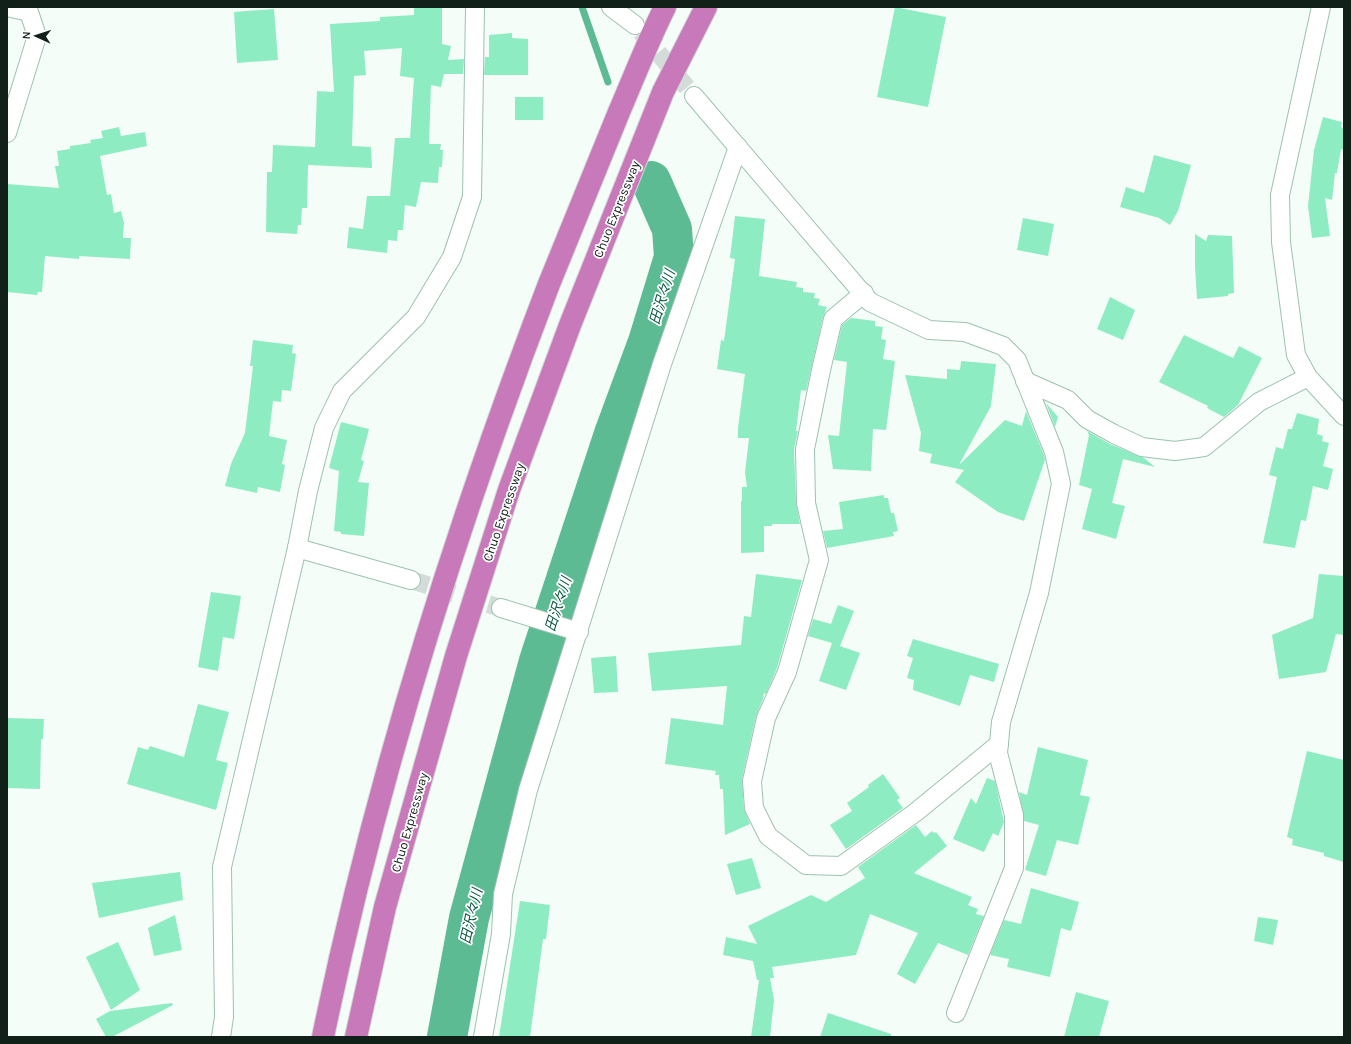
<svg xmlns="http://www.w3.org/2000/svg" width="1351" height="1044" font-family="Karla,'Noto Sans JP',sans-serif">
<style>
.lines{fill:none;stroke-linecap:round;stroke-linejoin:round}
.stream{stroke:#5dbb94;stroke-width:7}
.river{stroke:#5dbb94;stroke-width:40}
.building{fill:#8eecc2}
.minor-tunnel{stroke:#d3dcd8;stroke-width:18;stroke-dasharray:18 9;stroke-linecap:butt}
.minor-casing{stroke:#9dc2b0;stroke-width:20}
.motorway-casing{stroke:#d4d7d6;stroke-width:24}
.minor{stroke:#fff;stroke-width:18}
.motorway{stroke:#c879ba;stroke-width:22}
.labels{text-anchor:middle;stroke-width:3.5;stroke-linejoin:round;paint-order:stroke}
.street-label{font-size:13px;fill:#12201a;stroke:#fff}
.water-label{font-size:14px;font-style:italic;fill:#0c583e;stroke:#fff}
</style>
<rect width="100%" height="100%" fill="#f5fdf9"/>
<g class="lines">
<!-- stream -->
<path class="stream" d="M 582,7 L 608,82"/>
<!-- river -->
<path class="river" d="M 447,1037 L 469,918 L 539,661 L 614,434 L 648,342 L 674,257 L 672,229 L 651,181"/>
</g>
<!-- building -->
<g class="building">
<path d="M 414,7 L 442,7 L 442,44 L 451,46 L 448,60 L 464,59 L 463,74 L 444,74 L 441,87 L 431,85 L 429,144 L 441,144 L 440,150 L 443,150 L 442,167 L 439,167 L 438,183 L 421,182 L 416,207 L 405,205 L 403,230 L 398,230 L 397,241 L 388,240 L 387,253 L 347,248 L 349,227 L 363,229 L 367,196 L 390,196 L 395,138 L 410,138 L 414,78 L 400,76 L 402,48 L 364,51 L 366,75 L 354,76 L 352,146 L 371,147 L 372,168 L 308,165 L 307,208 L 302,208 L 301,225 L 298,225 L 297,234 L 266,232 L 267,172 L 272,172 L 273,145 L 315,147 L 317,91 L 334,92 L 330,24 L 380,21 L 380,17 L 414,15 Z"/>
<path d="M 895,7 L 946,17 L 928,107 L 877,97 Z"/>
<path d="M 274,9 L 278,60 L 237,63 L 234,12 Z"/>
<path d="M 512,33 L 512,38 L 528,39 L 528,75 L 484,75 L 485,57 L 489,57 L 489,35 Z"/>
<rect x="515" y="97" width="28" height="23"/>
<path d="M 1323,117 L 1342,122 L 1341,127 L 1344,129 L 1344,150 L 1341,149 L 1337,173 L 1335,173 L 1332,200 L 1325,198 L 1330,236 L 1312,238 L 1308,206 L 1314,150 Z"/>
<path d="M 119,127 L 121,136 L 145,132 L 147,146 L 100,156 L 107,195 L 111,194 L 114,213 L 121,211 L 124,223 L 123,238 L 131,238 L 130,259 L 79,256 L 79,259 L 45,256 L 42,292 L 38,292 L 37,295 L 7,292 L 7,184 L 59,188 L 55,166 L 59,166 L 57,151 L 70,149 L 70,146 L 91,143 L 90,140 L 103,138 L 101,131 Z"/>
<path d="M 1154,155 L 1191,165 L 1178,211 L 1170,225 L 1159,218 L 1120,207 L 1126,187 L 1144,193 Z"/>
<path d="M 735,216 L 765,219 L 759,276 L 797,282 L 796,287 L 803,288 L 803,292 L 815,293 L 814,298 L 820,299 L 818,305 L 827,307 L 823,317 L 806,391 L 801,390 L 796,431 L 798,431 L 794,449 L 796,503 L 800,524 L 772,524 L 772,526 L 764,526 L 764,552 L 741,553 L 741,501 L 742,501 L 742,487 L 747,487 L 745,473 L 749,438 L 738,438 L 738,428 L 745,374 L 717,369 L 721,340 L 724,341 L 735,259 L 730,258 Z"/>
<path d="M 1023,218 L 1054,224 L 1048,256 L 1017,250 Z"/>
<path d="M 1195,234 L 1206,241 L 1208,235 L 1232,236 L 1234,293 L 1228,294 L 1228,296 L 1197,299 L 1195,266 Z"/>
<path d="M 1110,297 L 1135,310 L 1123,340 L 1097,329 Z"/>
<path d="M 851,318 L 875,321 L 875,326 L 883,327 L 881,339 L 886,340 L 883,359 L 895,361 L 886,430 L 873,429 L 871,471 L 833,469 L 828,435 L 839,436 L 847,362 L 834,360 L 842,325 Z"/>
<path d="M 1184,335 L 1233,358 L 1239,346 L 1262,358 L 1238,405 L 1224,417 L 1207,408 L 1208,406 L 1159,382 Z"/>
<path d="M 253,340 L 293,345 L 292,353 L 296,354 L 291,391 L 282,390 L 281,402 L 273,401 L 269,436 L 287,440 L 282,464 L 285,465 L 280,492 L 258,487 L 257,493 L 225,486 L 231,464 L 245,433 L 253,366 L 250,366 Z"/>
<path d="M 961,361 L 996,364 L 991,406 L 959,465 L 1005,420 L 1022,426 L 1026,411 L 1044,455 L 1045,460 L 1024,521 L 998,512 L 955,482 L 964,470 L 930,463 L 932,454 L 919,451 L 921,433 L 905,375 L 947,379 L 947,369 L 960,370 Z"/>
<path d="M 1046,403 L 1058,417 L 1055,427 Z"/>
<path d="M 1297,413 L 1319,419 L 1317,434 L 1323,436 L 1322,441 L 1329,443 L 1323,466 L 1333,469 L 1328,490 L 1313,486 L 1306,521 L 1301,520 L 1295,548 L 1263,543 L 1277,477 L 1269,475 L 1276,447 L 1283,449 L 1288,429 L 1292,429 Z"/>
<path d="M 341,422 L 369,429 L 361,460 L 364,461 L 358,482 L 369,483 L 364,536 L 341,534 L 341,532 L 334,531 L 339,471 L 329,468 Z"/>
<path d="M 1087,431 L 1110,444 L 1144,458 L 1155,467 L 1123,459 L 1112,503 L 1125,506 L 1116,539 L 1082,529 L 1092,489 L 1079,485 L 1089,435 Z"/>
<path d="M 884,495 L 884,498 L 888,498 L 891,513 L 894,513 L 898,531 L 893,532 L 894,536 L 827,548 L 823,531 L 843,529 L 839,502 Z"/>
<path d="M 756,574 L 802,580 L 777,668 L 766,694 L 764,693 L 763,699 L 756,716 L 742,779 L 744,809 L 750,824 L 725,835 L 723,789 L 720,789 L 719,775 L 715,775 L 716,771 L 665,764 L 671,718 L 723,725 L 727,686 L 652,691 L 648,653 L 741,645 L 744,616 L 751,617 Z"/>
<path d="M 1319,574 L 1344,576 L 1344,635 L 1336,634 L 1326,672 L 1279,679 L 1272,635 L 1313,618 Z"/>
<path d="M 211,592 L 241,596 L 234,639 L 223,637 L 218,671 L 198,667 Z"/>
<path d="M 838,605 L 854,611 L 840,646 L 860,653 L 846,690 L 819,681 L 832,643 L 808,636 L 813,619 L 831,624 Z"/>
<path d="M 913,639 L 999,664 L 994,682 L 970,675 L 960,706 L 913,690 L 914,680 L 907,678 L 913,658 L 907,656 Z"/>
<path d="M 616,656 L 618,692 L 594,693 L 591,658 Z"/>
<path d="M 198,704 L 229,712 L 216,760 L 228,763 L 216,810 L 127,784 L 138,747 L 148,750 L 150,746 L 184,757 Z"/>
<path d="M 7,718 L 44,719 L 43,739 L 41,739 L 40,789 L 7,788 Z"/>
<path d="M 1038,747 L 1088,760 L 1080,795 L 1090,797 L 1078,845 L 1057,840 L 1046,876 L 1025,870 L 1039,825 L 1024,821 L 1019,792 L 1027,795 Z"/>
<path d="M 1307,751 L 1344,760 L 1344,862 L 1324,856 L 1324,853 L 1292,845 L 1293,839 L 1287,837 Z"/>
<path d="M 883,774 L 900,798 L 897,800 L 903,808 L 846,849 L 830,825 L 852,811 L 847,803 L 869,787 L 868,785 Z"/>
<path d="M 987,778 L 995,781 L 1004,822 L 998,836 L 993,833 L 984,852 L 953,839 L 971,798 L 976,804 Z"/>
<path d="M 916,825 L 925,837 L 932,831 L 934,833 L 936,832 L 947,846 L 914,873 L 972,897 L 968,905 L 978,909 L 976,914 L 984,916 L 968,955 L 938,943 L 915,984 L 897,974 L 918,933 L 870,914 L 856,955 L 772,967 L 774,978 L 770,978 L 774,1000 L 770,1037 L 751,1037 L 759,980 L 757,980 L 753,961 L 723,955 L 726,937 L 757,944 L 748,926 L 811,895 L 826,902 L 865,878 L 858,867 Z"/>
<path d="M 752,858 L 761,888 L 736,895 L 727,864 Z"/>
<path d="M 180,872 L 183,900 L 99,918 L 92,883 Z"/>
<path d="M 1031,888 L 1079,902 L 1071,931 L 1061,928 L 1050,977 L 1007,967 L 1009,959 L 990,955 L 1004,920 L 1021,924 Z"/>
<path d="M 520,901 L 550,905 L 546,939 L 543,939 L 530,1037 L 499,1037 Z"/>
<path d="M 175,915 L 182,950 L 154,956 L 148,928 Z"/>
<path d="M 1258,917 L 1278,920 L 1273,945 L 1254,941 Z"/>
<path d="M 118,942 L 140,990 L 111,1010 L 86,957 Z"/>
<path d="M 1076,992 L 1109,1001 L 1099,1037 L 1064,1037 Z"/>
<path d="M 172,1003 L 173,1005 L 112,1037 L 106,1037 L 96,1019 L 110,1011 Z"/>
<path d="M 828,1013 L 891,1034 L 891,1037 L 820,1037 Z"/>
</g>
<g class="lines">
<!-- minor-tunnel -->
<g class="minor-tunnel">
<path d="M 641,32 L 694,96"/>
<path d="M 411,580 L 501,608"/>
</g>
<defs>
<g id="minor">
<path d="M 611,7 L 635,25"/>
<path d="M 1321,7 L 1280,195 L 1281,242 L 1296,355 L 1308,377 L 1344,416"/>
<path d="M 694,96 L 870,302 L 929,330 L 965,332 L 1003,346 L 1017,360 L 1054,452 L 1061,484 L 1039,593 L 1001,722 L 998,753 L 1014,815 L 1014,868 L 956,1013"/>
<path d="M 7,133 L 37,36 L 29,12 L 7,7"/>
<path d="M 864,293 L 833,319 L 821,370 L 805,449 L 806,503 L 819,560 L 787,672 L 766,718 L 752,781 L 754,808 L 768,836 L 806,865 L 841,866 L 916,812 L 999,744"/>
<path d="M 1025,381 L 1068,400 L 1087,419 L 1114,434 L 1142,447 L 1175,451 L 1204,447 L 1259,402 L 1308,377"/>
<path d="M 297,548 L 411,580"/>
<path d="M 501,608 L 579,632"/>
<path d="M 221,1037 L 224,1017 L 222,867 L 297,548 L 308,491 L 324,428 L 342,391 L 416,317 L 452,257 L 472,197 L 475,7"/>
<path d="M 483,1037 L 501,934 L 503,894 L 528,790 L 662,364 L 738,147"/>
</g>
<g id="motorway">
<path d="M 323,1037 C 376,780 455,529 549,284 C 572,227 595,170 619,112 C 634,77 648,41 665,7"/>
<path d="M 356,1037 L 385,907 L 456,656 L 509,490 L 570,325 L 663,92 L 706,7"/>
</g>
</defs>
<!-- minor casing -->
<use href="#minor" class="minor-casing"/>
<!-- motorway casing -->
<use href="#motorway" class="motorway-casing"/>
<!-- minor -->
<use href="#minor" class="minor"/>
<!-- motorway -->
<use href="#motorway" class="motorway"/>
</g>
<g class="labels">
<!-- street labels -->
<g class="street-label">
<text transform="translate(616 209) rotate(-68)" y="5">Chuo Expressway</text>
<text transform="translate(503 512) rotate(-71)" y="5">Chuo Expressway</text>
<text transform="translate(409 822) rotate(-74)" y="5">Chuo Expressway</text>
</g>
<!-- water labels -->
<g class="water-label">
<text transform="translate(662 297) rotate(-73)" y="5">田沢々川</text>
<text transform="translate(558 604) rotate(-72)" y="5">田沢々川</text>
<text transform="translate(471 916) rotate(-77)" y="5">田沢々川</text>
</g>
</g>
<!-- border -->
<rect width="1351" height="1044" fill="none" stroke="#12201a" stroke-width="16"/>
<!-- north arrow -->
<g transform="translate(36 36) rotate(273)" stroke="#ffffff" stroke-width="3" paint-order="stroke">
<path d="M0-3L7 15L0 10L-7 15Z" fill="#12201a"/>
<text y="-6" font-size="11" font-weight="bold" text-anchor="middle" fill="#12201a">N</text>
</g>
</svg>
